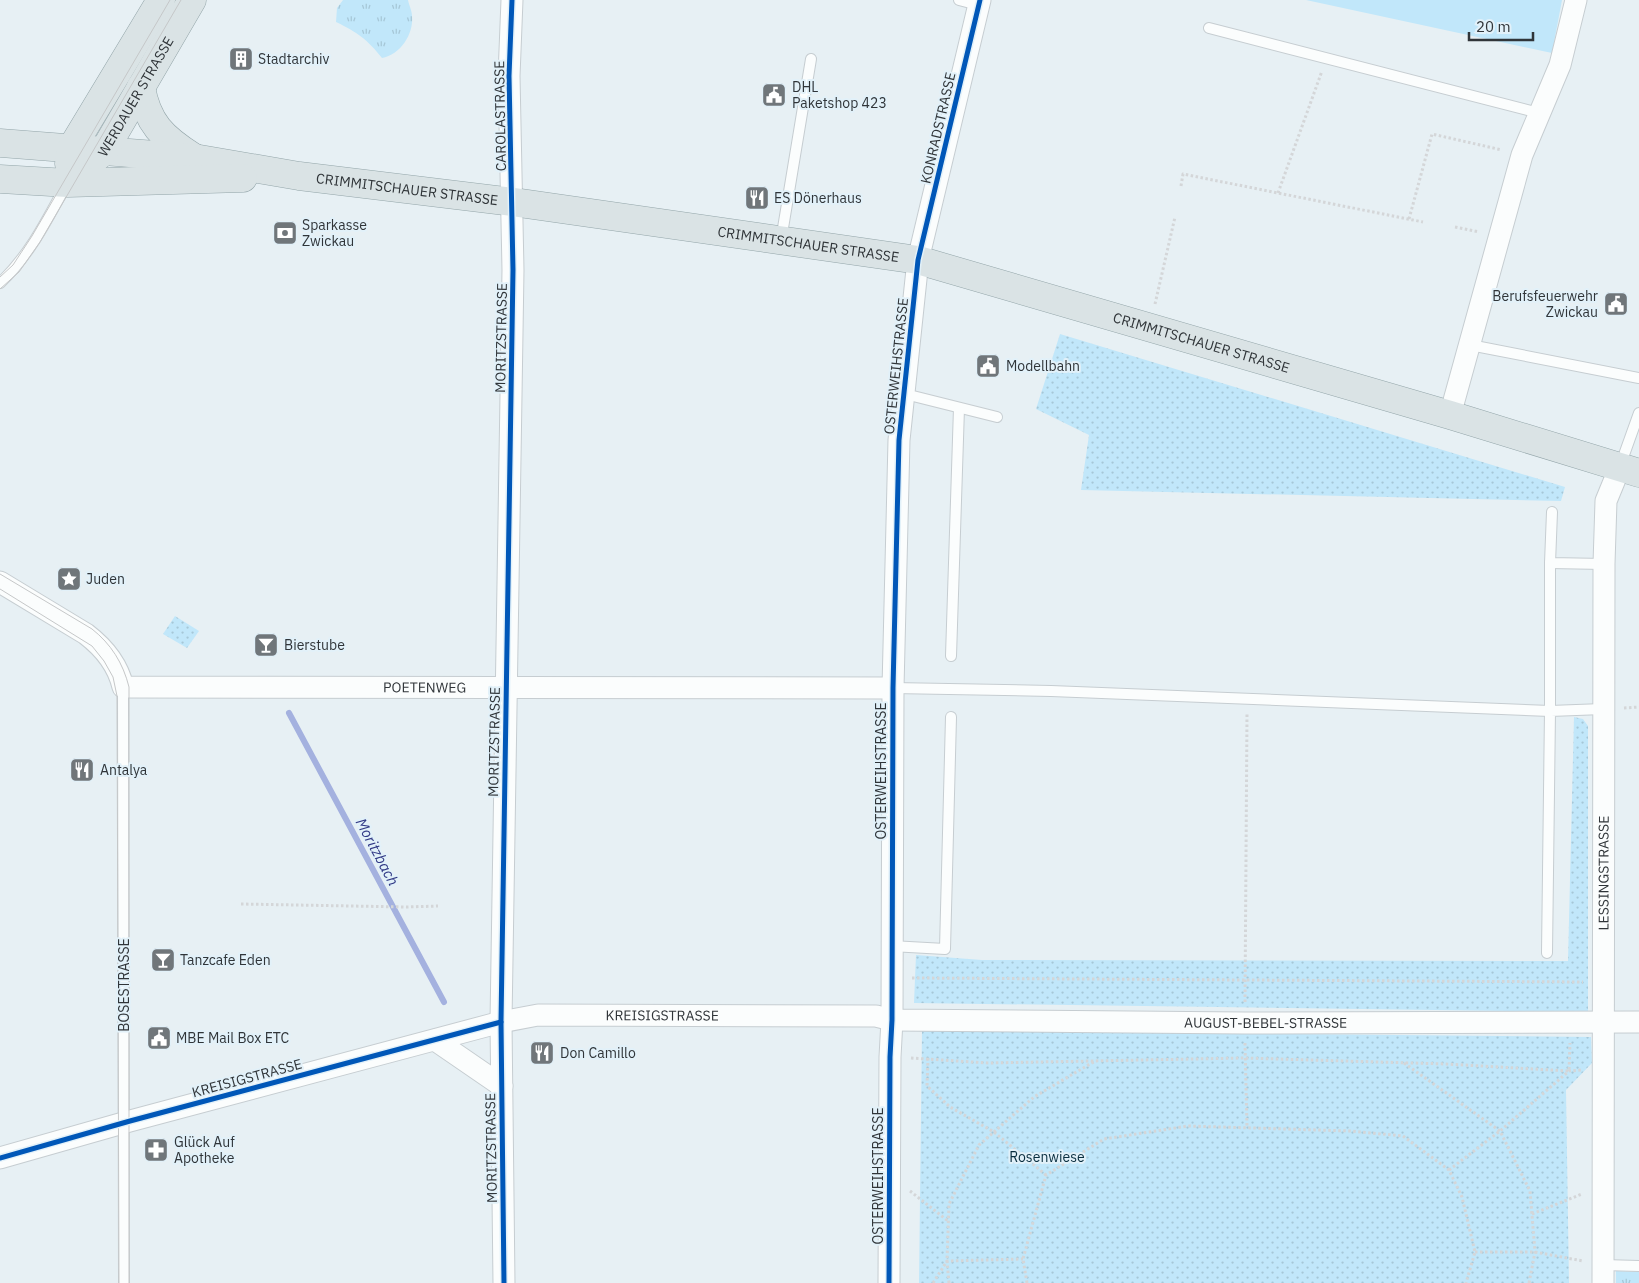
<svg xmlns="http://www.w3.org/2000/svg" width="1639" height="1283" font-family="'IBM Plex Sans',sans-serif">
<style>
.grass{fill:url(#grass-tufts)}
.park{fill:url(#park-dots)}
.pitch{fill:#c1e7fa}
.lines{fill:none;stroke-linecap:round;stroke-linejoin:round}
.stream{stroke:#a4b1df;stroke-width:6}
.lane-casing{stroke:#c6cdd1;stroke-width:12}
.street-casing{stroke:#c6cdd1;stroke-width:23}
.primary-casing{stroke:#93a5a9;stroke-width:29}
.path{stroke:#d4d6d8;stroke-width:3;stroke-dasharray:2.5 2.5;stroke-linecap:butt}
.lane{stroke:#fbfdfd;stroke-width:10}
.street{stroke:#fbfdfd;stroke-width:21}
.primary{stroke:#dae3e5;stroke-width:28}
.tram{stroke:#c5c7c8;stroke-width:1}
.cycleway-casing{stroke:#e2f1f9;stroke-width:8}
.cycleway{stroke:#0057b8;stroke-width:5}
.labels{text-anchor:middle;stroke-width:4;stroke-linejoin:round;paint-order:stroke}
.poi-label{font-size:14px;fill:#303539;stroke:#e2f1f9;text-anchor:start}
.street-label{font-size:14px;fill:#303539;stroke:#e2f1f9}
.park-label{font-size:14px;fill:#092e3f;stroke:#e2f1f9}
.water-label{font-size:15px;font-style:italic;fill:#313985;stroke:#e2f1f9}
</style>
<defs>
<pattern id="grass-tufts" width="24" height="20" patternUnits="userSpaceOnUse" patternTransform="scale(1.25)"><rect width="24" height="20" fill="#c1e7fa"/><path d="M3 7l-1-3M5 7V3M7 7l1-3M15 17l-1-3M17 17v-4M19 17l1-3" fill="none" stroke="#a6c7d7"/></pattern>
<pattern id="park-dots" width="8" height="8" patternUnits="userSpaceOnUse" patternTransform="scale(1.25)"><rect width="8" height="8" fill="#c1e7fa"/><path d="M2 2h.1M6 6h.1" fill="none" stroke="#a6c7d7" stroke-width="1.8" stroke-linecap="round"/></pattern>
</defs>
<rect width="100%" height="100%" fill="#e7f0f4"/>
<!-- grass -->
<g class="grass">
<path d="M 343,0 L 408,0 C 409,5 412,11 412,16 C 414,34 400,55 382,58 C 368,40 357,32 336,22 L 337,8 Z"/>
<path d="M 1616,1271 L 1639,1272 L 1639,1283 L 1616,1283 Z"/>
</g>
<!-- park -->
<g class="park">
<path d="M 1060,334 L 1565,487 L 1561,501 L 1081,490 L 1089,435 L 1036,409 Z"/>
<path d="M 175,616 L 199,631 L 187,648 L 163,634 Z"/>
<path d="M 1574,717 L 1583,719 L 1588,726 L 1588,1012 L 914,1003 L 916,955 L 982,960 L 1568,961 Z"/>
<path d="M 922,1030 L 1591,1037 L 1592,1063 L 1566,1090 L 1569,1283 L 919,1283 Z"/>
</g>
<!-- pitch -->
<path class="pitch" d="M 1306,0 L 1562,0 L 1552,53 Z"/>
<g class="lines">
<!-- stream -->
<path class="stream" d="M 289,713 L 444,1002"/>
<defs>
<g id="lane">
<path d="M 959,0 L 978,5"/>
<path d="M 1209,28 L 1539,113"/>
<path d="M 781,240 L 811,59"/>
<path d="M 0,283 C 29,256 47,220 66,185"/>
<path d="M 1470,345 L 1639,378"/>
<path d="M 905,394 L 997,417"/>
<path d="M 1620,466 L 1639,413"/>
<path d="M 1552,512 L 1550,563 L 1604,564"/>
<path d="M 951,656 L 959,408"/>
<path d="M 123,687 L 124,1283"/>
<path d="M 893,688 L 1051,691 L 1550,711 L 1550,563"/>
<path d="M 891,946 L 945,949 L 951,717"/>
<path d="M 1547,953 L 1550,711 L 1603,709"/>
<path d="M 1603,1265 L 1639,1266"/>
</g>
<g id="street">
<path d="M 1450,415 L 1522,155 L 1560,65 L 1576,0"/>
<path id="s1" d="M 0,582 L 86,634 C 103,647 118,665 123,687 L 893,688"/>
<path d="M 435,1040 L 502,1086"/>
<path id="s2" d="M 0,1158 L 130,1121 L 501,1022 L 538,1015 L 876,1016 L 892,1020 L 1245,1023 L 1639,1022"/>
<path d="M 504,1283 L 501,1022 L 513,270 L 509,76 L 512,0"/>
<path d="M 889,1283 L 890,1057 L 892,1020 L 893,688 L 899,440 L 918,260 L 980,0"/>
<path id="s3" d="M 1603,1283 L 1604,564 L 1606,501 L 1620,467"/>
</g>
<g id="primary">
<path d="M 141,87 C 147,123 163,138 193,157"/>
<path id="s4" d="M 0,143 L 194,158 L 299,176 L 513,202 L 918,260 L 1450,415 L 1639,473"/>
<path id="s5" d="M 91,162 L 104,151 L 192,0"/>
<path d="M 69,164 L 71,149 L 161,0"/>
<path d="M 0,179 L 68,183 L 243,178"/>
</g>
</defs>
<!-- lane casing -->
<use href="#lane" class="lane-casing"/>
<!-- street casing -->
<use href="#street" class="street-casing"/>
<!-- primary casing -->
<use href="#primary" class="primary-casing"/>
<!-- path -->
<g class="path">
<path d="M 1181,186 L 1183,174 L 1423,222"/>
<path d="M 1278,193 L 1322,71"/>
<path d="M 1409,219 L 1432,134 L 1502,150"/>
<path d="M 1455,227 L 1479,232"/>
<path d="M 1155,304 L 1175,217"/>
<path d="M 1624,708 L 1639,707"/>
<path d="M 241,904 L 406,907 L 438,906"/>
<path d="M 912,978 L 1583,982"/>
<path d="M 1245,1002 L 1247,713"/>
<path d="M 1245,1043 L 1247,1128"/>
<path d="M 911,1058 L 988,1063 L 1244,1058 L 1446,1064 L 1569,1071 L 1570,1043"/>
<path d="M 928,1058 L 927,1086 L 950,1107 L 994,1132 L 1046,1175"/>
<path d="M 1404,1063 L 1500,1131 L 1530,1191 L 1535,1252 L 1529,1283"/>
<path d="M 1449,1170 L 1500,1131 L 1569,1071 L 1582,1070"/>
<path d="M 910,1191 L 948,1221"/>
<path d="M 1532,1214 L 1582,1194"/>
<path d="M 1475,1252 L 1535,1252 L 1583,1261"/>
<path d="M 933,1283 L 947,1261 L 1023,1259"/>
<path d="M 949,1283 L 947,1261 L 949,1204 L 979,1145 L 1034,1097 L 1095,1061"/>
<path d="M 1027,1283 L 1023,1259 L 1046,1175 L 1104,1139 L 1188,1126 L 1350,1131 L 1403,1136 L 1449,1170 L 1462,1197 L 1475,1252 L 1466,1283"/>
</g>
<!-- lane -->
<use href="#lane" class="lane"/>
<!-- street -->
<use href="#street" class="street"/>
<!-- primary -->
<use href="#primary" class="primary"/>
<!-- tram -->
<g class="tram">
<path d="M 0,277 L 13,265 L 32,236 L 170,0"/>
<path d="M 0,289 L 19,272 L 40,242 L 181,0"/>
<path d="M 0,574 L 92,629 C 111,644 123,663 129,687 L 129,1283"/>
<path d="M 0,589 L 92,646 L 104,661 L 113,677 L 117,696 L 119,1283"/>
</g>
<defs>
<g id="cycleway">
<path d="M 0,1158 L 130,1121 L 501,1022"/>
<path d="M 504,1283 L 501,1022 L 513,270 L 509,76 L 512,0"/>
<path d="M 889,1283 L 890,1057 L 892,1020 L 893,688 L 899,440 L 918,260 L 980,0"/>
</g>
</defs>
<!-- cycleway casing -->
<use href="#cycleway" class="cycleway-casing"/>
<!-- cycleway -->
<use href="#cycleway" class="cycleway"/>
</g>
<!-- icons -->
<defs>
<symbol id="building-square" viewBox="-11 -11 22 22"><rect x="-9" y="-9" width="18" height="18" rx="4" fill="#70767a" stroke="#e2f1f9"/><path d="M-4-6H4V6H1V3H-1V6H-4ZM-2.5-4.3h1.7v1.8h-1.7ZM.8-4.3h1.7v1.8H.8ZM-2.5-1h1.7V.8h-1.7ZM.8-1h1.7V.8H.8Z" fill="#fff"/></symbol>
<symbol id="civic-square" viewBox="-11 -11 22 22"><rect x="-9" y="-9" width="18" height="18" rx="4" fill="#70767a" stroke="#e2f1f9"/><path d="M-.6-6.5H3V-4.5H.6V-3L4-1V1h2V6H-6V1h2V-1L-.6-3ZM-1.2 2.5V6h2.4V2.5Z" fill="#fff"/></symbol>
<symbol id="restaurant-square" viewBox="-11 -11 22 22"><rect x="-9" y="-9" width="18" height="18" rx="4" fill="#70767a" stroke="#e2f1f9"/><path d="M-5-6h1v4h1v-4h1v4h1v-4h1v5L-1.5 .5V6h-2V.5L-5-1ZM5-6V6H3V1.5H1.5Q1.5-4 5-6Z" fill="#fff"/></symbol>
<symbol id="bank-square" viewBox="-11 -11 22 22"><rect x="-9" y="-9" width="18" height="18" rx="4" fill="#70767a" stroke="#e2f1f9"/><path d="M-6-4H6V4H-6ZM0-2.3a2.3 2.3 0 1 0 0 4.6a2.3 2.3 0 1 0 0-4.6Z" fill="#fff"/></symbol>
<symbol id="sight-square" viewBox="-11 -11 22 22"><rect x="-9" y="-9" width="18" height="18" rx="4" fill="#70767a" stroke="#e2f1f9"/><path d="M0-6L1.8-2.2L6-1.7L2.9 1.2L3.7 5.4L0 3.3L-3.7 5.4L-2.9 1.2L-6-1.7L-1.8-2.2Z" fill="#fff"/></symbol>
<symbol id="bar-square" viewBox="-11 -11 22 22"><rect x="-9" y="-9" width="18" height="18" rx="4" fill="#70767a" stroke="#e2f1f9"/><path d="M-6-5H6L.8 .8V4.5H3.5V6h-7V4.5H-.8V.8Z" fill="#fff"/></symbol>
<symbol id="pharmacy-square" viewBox="-11 -11 22 22"><rect x="-9" y="-9" width="18" height="18" rx="4" fill="#70767a" stroke="#e2f1f9"/><path d="M-2-6h4v4h4v4h-4v4h-4v-4h-4v-4h4Z" fill="#fff"/></symbol>
</defs>
<g fill-rule="evenodd">
<use href="#building-square" x="227" y="45" width="28" height="28"/>
<use href="#civic-square" x="760" y="81" width="28" height="28"/>
<use href="#restaurant-square" x="743" y="184" width="28" height="28"/>
<use href="#bank-square" x="271" y="219" width="28" height="28"/>
<use href="#civic-square" x="1602" y="290" width="28" height="28"/>
<use href="#civic-square" x="974" y="352" width="28" height="28"/>
<use href="#sight-square" x="55" y="565" width="28" height="28"/>
<use href="#bar-square" x="252" y="631" width="28" height="28"/>
<use href="#restaurant-square" x="68" y="756" width="28" height="28"/>
<use href="#bar-square" x="149" y="946" width="28" height="28"/>
<use href="#civic-square" x="145" y="1024" width="28" height="28"/>
<use href="#restaurant-square" x="528" y="1039" width="28" height="28"/>
<use href="#pharmacy-square" x="142" y="1136" width="28" height="28"/>
</g>
<g class="labels">
<!-- poi labels -->
<g class="poi-label">
<text x="258" y="64">Stadtarchiv</text>
<text x="792" y="92">DHL<tspan x="792" dy="16">Paketshop 423</tspan></text>
<text x="774" y="203">ES Dönerhaus</text>
<text x="302" y="230">Sparkasse<tspan x="302" dy="16">Zwickau</tspan></text>
<text x="1598" y="301" text-anchor="end">Berufsfeuerwehr<tspan x="1598" dy="16">Zwickau</tspan></text>
<text x="1006" y="371">Modellbahn</text>
<text x="86" y="584">Juden</text>
<text x="284" y="650">Bierstube</text>
<text x="100" y="775">Antalya</text>
<text x="180" y="965">Tanzcafe Eden</text>
<text x="176" y="1043">MBE Mail Box ETC</text>
<text x="560" y="1058">Don Camillo</text>
<text x="174" y="1147">Glück Auf<tspan x="174" dy="16">Apotheke</tspan></text>
</g>
<!-- street labels -->
<g class="street-label">
<text dy="5" stroke="none"><textPath href="#s5" startOffset="80">WERDAUER STRASSE</textPath></text>
<text transform="translate(500 116) rotate(-91)" y="5">CAROLASTRASSE</text>
<text transform="translate(938 128) rotate(-77)" y="5">KONRADSTRASSE</text>
<text dy="5" stroke="none"><textPath href="#s4" startOffset="410">CRIMMITSCHAUER STRASSE</textPath></text>
<text dy="5" stroke="none"><textPath href="#s4" startOffset="815">CRIMMITSCHAUER STRASSE</textPath></text>
<text transform="translate(501 338) rotate(-89)" y="5">MORITZSTRASSE</text>
<text dy="5" stroke="none"><textPath href="#s4" startOffset="1221">CRIMMITSCHAUER STRASSE</textPath></text>
<text transform="translate(896 366) rotate(-84)" y="5">OSTERWEIHSTRASSE</text>
<text dy="5" stroke="none"><textPath href="#s1" startOffset="468">POETENWEG</textPath></text>
<text transform="translate(494 742) rotate(-89)" y="5">MORITZSTRASSE</text>
<text transform="translate(881 771) rotate(-90)" y="5">OSTERWEIHSTRASSE</text>
<text dy="5" stroke="none"><textPath href="#s3" startOffset="410">LESSINGSTRASSE</textPath></text>
<text transform="translate(124 985) rotate(-90)" y="5">BOSESTRASSE</text>
<text dy="5" stroke="none"><textPath href="#s2" startOffset="681">KREISIGSTRASSE</textPath></text>
<text dy="5" stroke="none"><textPath href="#s2" startOffset="1285">AUGUST-BEBEL-STRASSE</textPath></text>
<text transform="translate(247 1078) rotate(-15)" y="5">KREISIGSTRASSE</text>
<text transform="translate(491 1148) rotate(-91)" y="5">MORITZSTRASSE</text>
<text transform="translate(878 1176) rotate(-90)" y="5">OSTERWEIHSTRASSE</text>
</g>
<!-- park labels -->
<g class="park-label">
<text x="1047" y="1162">Rosenwiese</text>
</g>
<!-- water labels -->
<g class="water-label">
<text transform="translate(377 852) rotate(62)" y="5">Moritzbach</text>
</g>
</g>
<!-- scale -->
<path d="M1469 32v8h64v-8" fill="none" stroke="#303539" stroke-width="2.5"/>
<text x="1476" y="32" font-size="15" fill="#303539" stroke="#e2f1f9" stroke-width="4" paint-order="stroke">20 m</text>
</svg>
